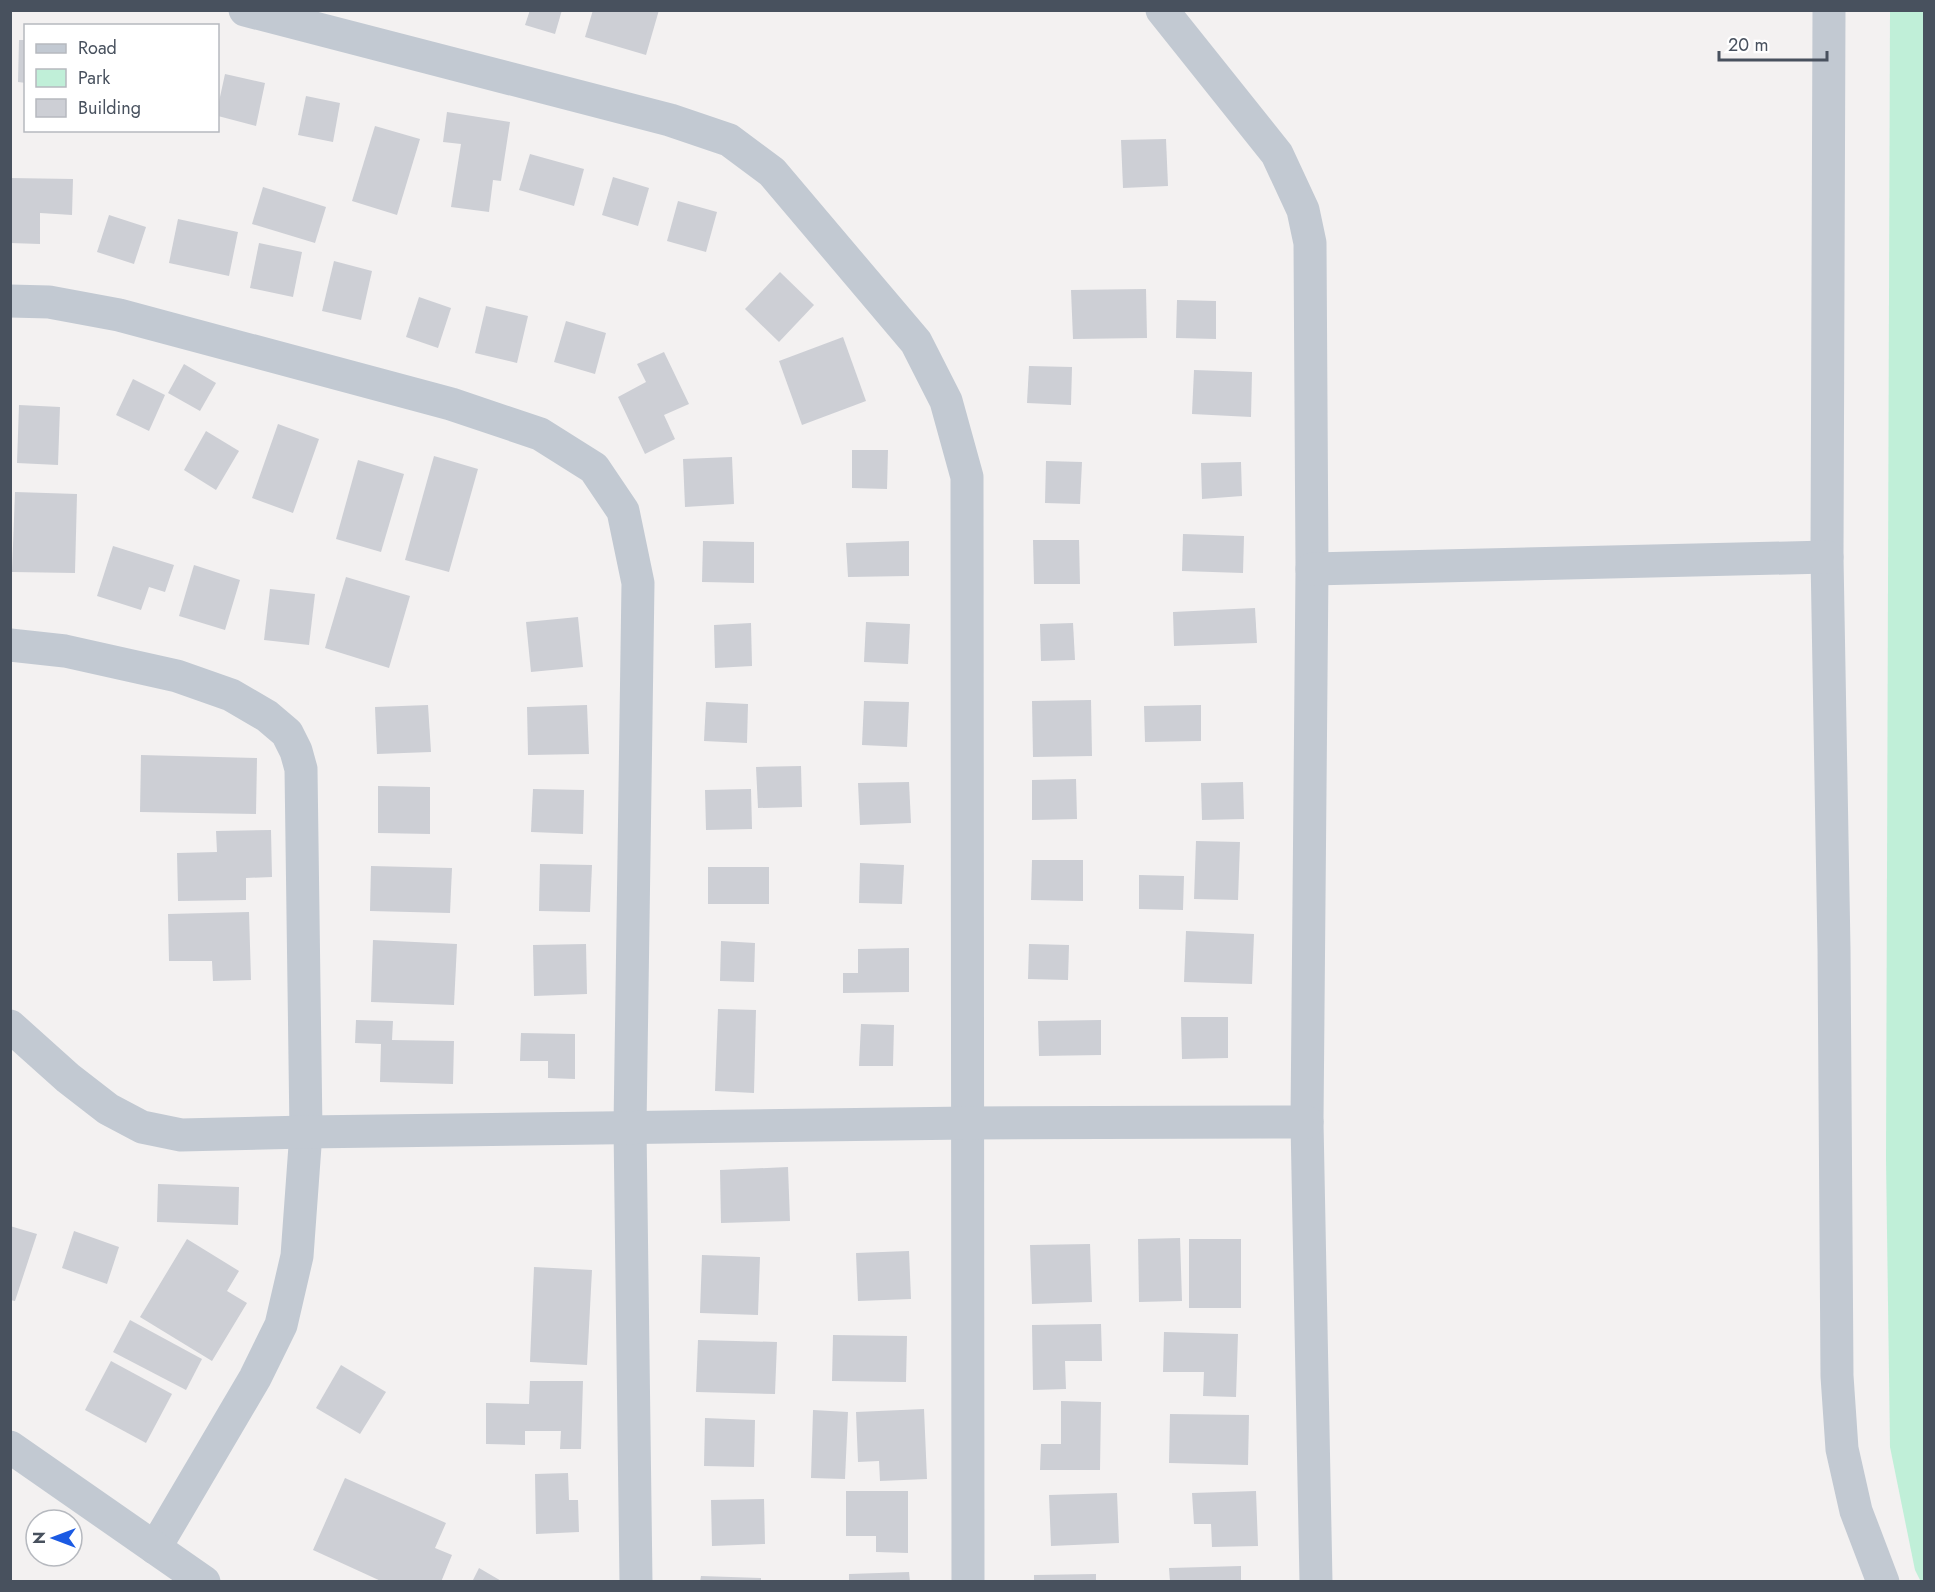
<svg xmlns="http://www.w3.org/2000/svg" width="1935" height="1592" font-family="Jost,sans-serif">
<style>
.green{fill:#c0efd8}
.building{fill:#cdcfd5}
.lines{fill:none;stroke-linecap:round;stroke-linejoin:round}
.minor{stroke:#c2c9d2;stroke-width:33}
</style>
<rect width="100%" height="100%" fill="#f3f1f1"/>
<!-- green -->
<path class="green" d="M 1924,10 L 1924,1581 L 1921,1582 L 1915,1570 L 1890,1447 L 1886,1159 L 1890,11 Z"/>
<!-- building -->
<g class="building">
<path d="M 530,10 L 562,10 L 555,34 L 525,25 Z"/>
<path d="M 593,10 L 659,10 L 646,55 L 585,37 Z"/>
<path d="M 19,40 L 26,40 L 26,83 L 18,82 Z"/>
<path d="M 225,74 L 265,83 L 256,126 L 218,116 L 218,106 Z"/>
<path d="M 306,96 L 340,103 L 333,142 L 298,135 Z"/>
<path d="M 447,112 L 510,122 L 501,181 L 493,180 L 489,212 L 451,207 L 461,144 L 443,142 Z"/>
<path d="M 375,126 L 420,139 L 397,215 L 352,201 Z"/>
<path d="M 1166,139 L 1168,186 L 1123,188 L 1121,140 Z"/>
<path d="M 530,154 L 584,169 L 574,206 L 519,190 Z"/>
<path d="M 613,177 L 649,188 L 638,226 L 602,215 Z"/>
<path d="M 10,178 L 73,179 L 72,215 L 40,213 L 40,244 L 10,243 Z"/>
<path d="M 263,187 L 326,207 L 315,243 L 252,224 Z"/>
<path d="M 678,201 L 717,212 L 706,252 L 667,241 Z"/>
<path d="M 109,215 L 146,227 L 134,264 L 97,252 Z"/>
<path d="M 178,219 L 238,232 L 229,276 L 169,263 Z"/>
<path d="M 259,243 L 302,252 L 293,297 L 250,288 Z"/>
<path d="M 334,261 L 372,271 L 361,320 L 322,311 Z"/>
<path d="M 780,272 L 814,305 L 779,342 L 745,309 Z"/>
<path d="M 1146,289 L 1147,338 L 1073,339 L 1071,290 Z"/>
<path d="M 419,297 L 451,308 L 438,348 L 406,337 Z"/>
<path d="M 1177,300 L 1216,301 L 1216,339 L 1176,338 Z"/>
<path d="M 486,306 L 528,316 L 517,363 L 475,353 Z"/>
<path d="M 566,321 L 606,333 L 595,374 L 554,362 Z"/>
<path d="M 843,337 L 866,401 L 802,425 L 779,361 Z"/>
<path d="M 664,352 L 689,404 L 664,415 L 675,439 L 645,454 L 618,397 L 646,382 L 637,364 Z"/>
<path d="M 184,364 L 216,383 L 200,411 L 168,393 Z"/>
<path d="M 1029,366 L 1072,367 L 1071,405 L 1027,403 Z"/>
<path d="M 1194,370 L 1252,372 L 1251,417 L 1192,414 Z"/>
<path d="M 133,379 L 165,395 L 149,431 L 116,415 Z"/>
<path d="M 19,405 L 60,407 L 58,465 L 17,463 Z"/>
<path d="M 278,424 L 319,439 L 293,513 L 252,498 Z"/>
<path d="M 206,431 L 239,451 L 216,490 L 184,470 Z"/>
<path d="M 852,450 L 888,450 L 887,489 L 852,488 Z"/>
<path d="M 434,456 L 478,469 L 449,572 L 405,560 Z"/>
<path d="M 732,457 L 734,504 L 685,507 L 683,459 Z"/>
<path d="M 358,460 L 404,474 L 381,552 L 336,539 Z"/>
<path d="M 1046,461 L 1082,462 L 1080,504 L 1045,503 Z"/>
<path d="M 1241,462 L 1242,496 L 1202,499 L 1201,463 Z"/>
<path d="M 15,492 L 77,494 L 75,573 L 12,572 Z"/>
<path d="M 1183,534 L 1244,536 L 1243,573 L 1182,571 Z"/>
<path d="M 1033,540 L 1079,540 L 1080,584 L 1034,584 Z"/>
<path d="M 703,541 L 754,542 L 754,583 L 702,582 Z"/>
<path d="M 909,541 L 909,576 L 848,577 L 846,543 Z"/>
<path d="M 113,546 L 174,565 L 165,592 L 149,587 L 141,610 L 97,596 Z"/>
<path d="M 194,565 L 240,580 L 225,630 L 179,616 Z"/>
<path d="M 346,577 L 410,596 L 389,668 L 325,648 Z"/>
<path d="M 270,589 L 315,594 L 309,645 L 264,640 Z"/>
<path d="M 1255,608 L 1257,643 L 1174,646 L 1173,612 Z"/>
<path d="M 578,617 L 583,667 L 531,672 L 526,622 Z"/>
<path d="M 866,622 L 910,624 L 908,664 L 864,662 Z"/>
<path d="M 751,623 L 752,666 L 715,668 L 714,625 Z"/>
<path d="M 1073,623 L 1075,660 L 1041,661 L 1040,624 Z"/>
<path d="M 1091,700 L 1092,756 L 1033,757 L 1032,701 Z"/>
<path d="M 864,701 L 909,702 L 907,747 L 862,745 Z"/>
<path d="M 706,702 L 748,704 L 747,743 L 704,741 Z"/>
<path d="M 428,705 L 431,752 L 377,754 L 375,707 Z"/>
<path d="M 587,705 L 589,754 L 528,755 L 527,707 Z"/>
<path d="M 1201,705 L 1201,741 L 1145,742 L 1144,706 Z"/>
<path d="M 141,755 L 257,758 L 256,814 L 140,812 Z"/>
<path d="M 801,766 L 802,807 L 758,808 L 756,767 Z"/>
<path d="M 1076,779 L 1077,819 L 1032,820 L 1032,780 Z"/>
<path d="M 909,782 L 911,823 L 860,825 L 858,783 Z"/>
<path d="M 1243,782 L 1244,819 L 1202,820 L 1201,783 Z"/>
<path d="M 378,786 L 430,787 L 430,834 L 378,833 Z"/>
<path d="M 533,789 L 584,790 L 583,834 L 531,832 Z"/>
<path d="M 751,789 L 752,829 L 706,830 L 705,790 Z"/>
<path d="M 271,830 L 272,877 L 246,878 L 246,900 L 178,901 L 177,853 L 217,852 L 216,831 Z"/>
<path d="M 1196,841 L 1240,842 L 1238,900 L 1194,899 Z"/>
<path d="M 1032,860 L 1083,860 L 1083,901 L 1031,900 Z"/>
<path d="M 860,863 L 904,865 L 902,904 L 859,903 Z"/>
<path d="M 540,864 L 592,865 L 590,912 L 539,911 Z"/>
<path d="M 371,866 L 452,868 L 450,913 L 370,911 Z"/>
<rect x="708" y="867" width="61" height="37"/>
<path d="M 1139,875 L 1184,876 L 1183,910 L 1139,909 Z"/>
<path d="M 249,912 L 251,980 L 213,981 L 212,961 L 169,961 L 168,914 Z"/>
<path d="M 1186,931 L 1254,934 L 1252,984 L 1184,982 Z"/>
<path d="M 373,940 L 457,944 L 454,1005 L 371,1002 Z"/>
<path d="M 721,941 L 755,943 L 754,982 L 720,981 Z"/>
<path d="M 586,944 L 587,994 L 534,996 L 533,945 Z"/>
<path d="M 1029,944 L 1069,945 L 1068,980 L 1028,979 Z"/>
<path d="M 909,948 L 909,992 L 843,993 L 843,973 L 858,973 L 858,949 Z"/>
<path d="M 718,1009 L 756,1010 L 754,1093 L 715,1091 Z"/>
<path d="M 1181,1017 L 1228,1017 L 1228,1058 L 1182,1059 Z"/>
<path d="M 356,1020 L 393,1021 L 392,1040 L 454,1041 L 453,1084 L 380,1082 L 381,1044 L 355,1043 Z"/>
<path d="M 1101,1020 L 1101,1055 L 1039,1056 L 1038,1021 Z"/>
<path d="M 861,1024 L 894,1025 L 893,1066 L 859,1066 Z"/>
<path d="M 521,1033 L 575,1034 L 575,1079 L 548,1078 L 548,1061 L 520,1061 Z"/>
<path d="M 788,1167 L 790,1221 L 721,1223 L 720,1170 Z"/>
<path d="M 158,1184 L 239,1187 L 238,1225 L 157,1222 Z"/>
<path d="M 10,1226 L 37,1234 L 15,1301 L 10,1300 Z"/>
<path d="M 74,1231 L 119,1247 L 107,1284 L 62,1268 Z"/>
<path d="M 1180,1238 L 1182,1301 L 1139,1302 L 1138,1239 Z"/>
<path d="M 187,1239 L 239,1271 L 227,1291 L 247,1303 L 212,1361 L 140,1317 Z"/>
<rect x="1189" y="1239" width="52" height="69"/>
<path d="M 1090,1244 L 1092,1302 L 1032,1304 L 1030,1245 Z"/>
<path d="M 909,1251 L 911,1299 L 858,1301 L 856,1253 Z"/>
<path d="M 702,1255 L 760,1257 L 758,1315 L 700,1313 Z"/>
<path d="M 534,1267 L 592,1270 L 587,1365 L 530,1362 Z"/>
<path d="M 130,1320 L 202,1359 L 186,1390 L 113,1352 Z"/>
<path d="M 1101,1324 L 1102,1361 L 1065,1361 L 1066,1389 L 1033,1390 L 1032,1325 Z"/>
<path d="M 1164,1332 L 1238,1334 L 1236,1397 L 1203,1396 L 1204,1372 L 1163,1372 Z"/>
<path d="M 833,1335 L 907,1336 L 906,1382 L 832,1381 Z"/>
<path d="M 698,1340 L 777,1342 L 775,1394 L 696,1392 Z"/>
<path d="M 111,1361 L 172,1394 L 146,1443 L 85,1410 Z"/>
<path d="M 341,1365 L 386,1392 L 360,1434 L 316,1408 Z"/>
<path d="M 530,1381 L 583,1381 L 581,1449 L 560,1449 L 561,1431 L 525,1431 L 525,1445 L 486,1444 L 486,1403 L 529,1404 Z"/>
<path d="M 1061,1401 L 1101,1402 L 1100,1470 L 1040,1470 L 1041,1444 L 1061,1444 Z"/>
<path d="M 924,1409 L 927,1479 L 880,1481 L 879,1461 L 858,1462 L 856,1412 Z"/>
<path d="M 813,1410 L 848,1412 L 845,1479 L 811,1478 Z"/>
<path d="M 1170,1414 L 1249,1415 L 1248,1465 L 1169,1463 Z"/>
<path d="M 705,1418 L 755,1420 L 754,1467 L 704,1466 Z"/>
<path d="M 568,1473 L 569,1500 L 578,1500 L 579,1532 L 536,1534 L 535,1474 Z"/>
<path d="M 345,1478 L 446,1523 L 435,1548 L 452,1555 L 441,1582 L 383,1582 L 313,1550 Z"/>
<path d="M 846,1491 L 908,1491 L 908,1553 L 876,1552 L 876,1536 L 846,1536 Z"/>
<path d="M 1256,1491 L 1258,1546 L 1212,1547 L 1211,1524 L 1194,1524 L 1192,1493 Z"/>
<path d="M 1117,1493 L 1119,1543 L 1051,1546 L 1049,1495 Z"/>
<path d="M 764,1499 L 765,1544 L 712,1546 L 711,1500 Z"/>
<path d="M 1241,1566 L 1241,1582 L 1170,1582 L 1169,1568 Z"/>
<path d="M 479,1568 L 503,1582 L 472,1582 Z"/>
<path d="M 909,1572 L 910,1582 L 849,1582 L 849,1574 Z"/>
<path d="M 1096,1574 L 1096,1582 L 1034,1582 L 1034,1575 Z"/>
<path d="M 701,1576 L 761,1578 L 761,1582 L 700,1582 Z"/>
</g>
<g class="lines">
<!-- minor -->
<g class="minor">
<path d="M 245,10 L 670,120 L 729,140 L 772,172 L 916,342 L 946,401 L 967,477 L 968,1582"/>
<path d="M 1162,10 L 1277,154 L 1303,210 L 1310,243 L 1312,569 L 1307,1122 L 1316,1582"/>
<path d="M 1829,10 L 1827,557 L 1834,949 L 1837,1376 L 1842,1449 L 1856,1511 L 1883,1582"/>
<path d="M 10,301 L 49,302 L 119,315 L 451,404 L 540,434 L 594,468 L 623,511 L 638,583 L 630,1127 L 636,1582"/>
<path d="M 1312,569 L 1827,557"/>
<path d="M 10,645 L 65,651 L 177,676 L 231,695 L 267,716 L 287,733 L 296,751 L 301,769 L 306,1132 L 297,1256 L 281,1325 L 255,1378 L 155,1548"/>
<path d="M 10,1026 L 68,1078 L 108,1109 L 142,1127 L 181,1135 L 306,1132 L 968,1123 L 1307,1122"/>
<path d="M 10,1447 L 204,1582"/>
</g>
</g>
<!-- border -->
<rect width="1935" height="1592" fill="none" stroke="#48515e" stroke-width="24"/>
<!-- legend -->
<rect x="24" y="24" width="195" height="108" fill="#ffffff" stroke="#b6b9bf" stroke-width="1.5"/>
<rect x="36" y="44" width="30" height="9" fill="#c2c9d2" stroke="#b6b9bf" stroke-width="1.5"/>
<text x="78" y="54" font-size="18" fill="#48515e">Road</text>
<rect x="36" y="69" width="30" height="18" fill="#c0efd8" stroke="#b6b9bf" stroke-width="1.5"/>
<text x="78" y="84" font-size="18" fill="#48515e">Park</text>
<rect x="36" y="99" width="30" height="18" fill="#cdcfd5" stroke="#b6b9bf" stroke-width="1.5"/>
<text x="78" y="114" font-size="18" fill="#48515e">Building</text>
<!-- north arrow -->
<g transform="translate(54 1538) rotate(270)"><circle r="28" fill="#ffffff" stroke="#b6b9bf" stroke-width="1.5"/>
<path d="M0-4.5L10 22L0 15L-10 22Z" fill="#1b5ae3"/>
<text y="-9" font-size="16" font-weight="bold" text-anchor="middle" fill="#48515e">N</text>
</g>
<!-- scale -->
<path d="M1719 51v9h108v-9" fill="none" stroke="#48515e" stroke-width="3"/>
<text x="1728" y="51" font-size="18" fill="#48515e" stroke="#ffffff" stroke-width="4.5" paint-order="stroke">20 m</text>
</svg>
